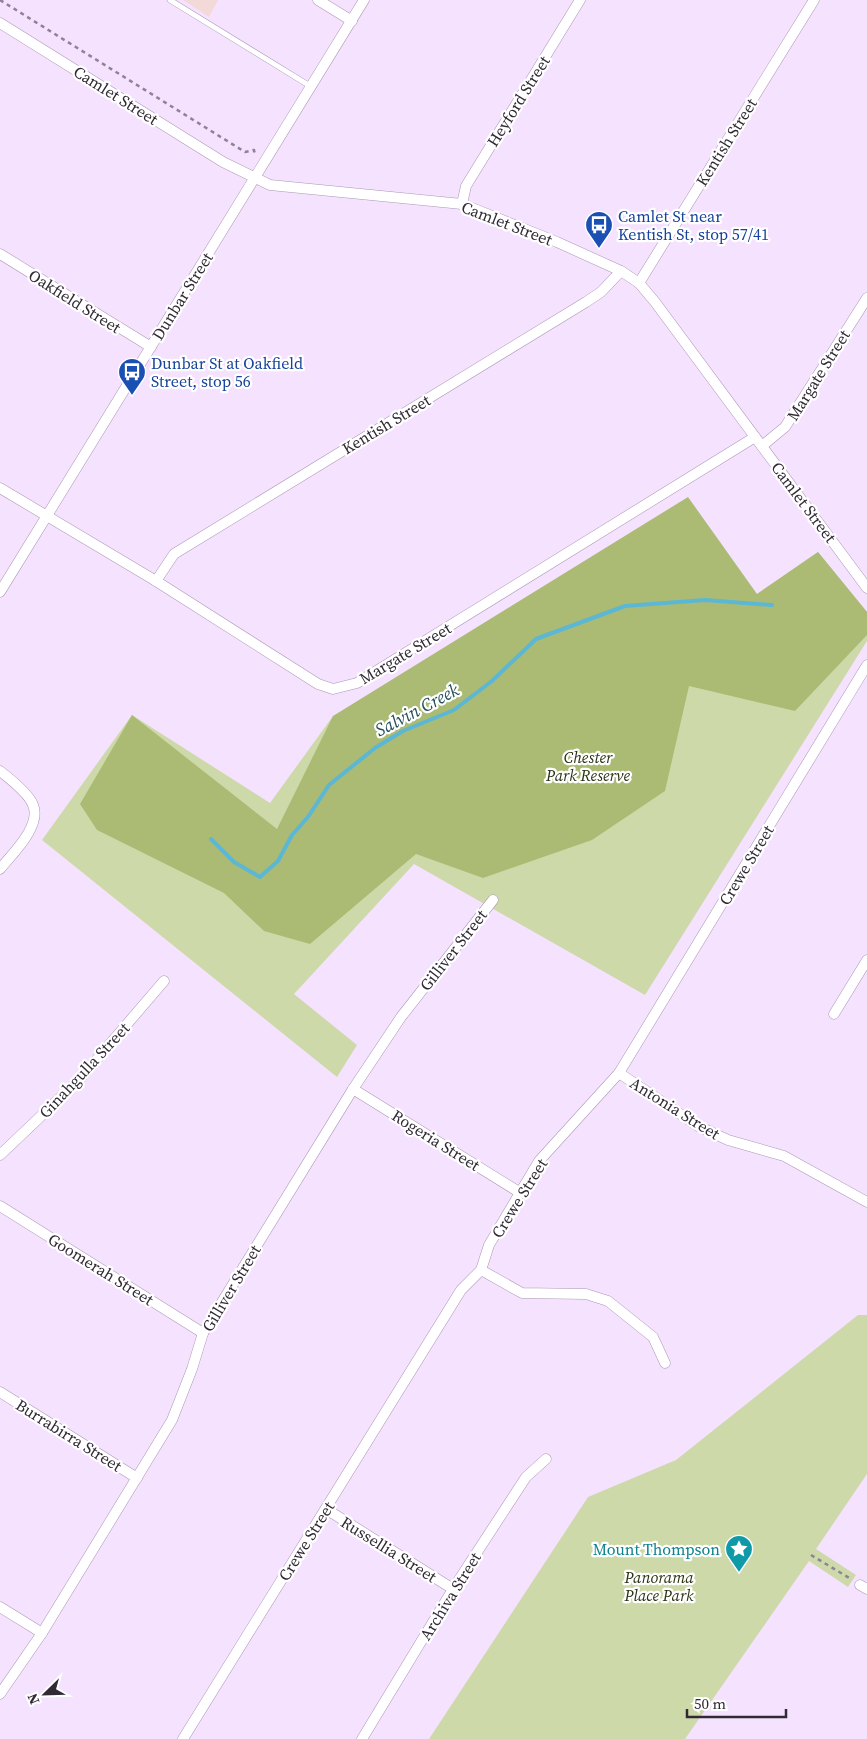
<svg xmlns="http://www.w3.org/2000/svg" width="867" height="1739" font-family="'Source Serif 4',serif">
<style>
.commercial{fill:#f4d9d9}
.green{fill:#ced9aa}
.forest{fill:#abbb74}
.lines{fill:none;stroke-linecap:round;stroke-linejoin:round}
.stream{stroke:#5bb7d3;stroke-width:4}
.service-casing{stroke:#aa98b3;stroke-width:6}
.minor-casing{stroke:#aa98b3;stroke-width:11}
.path{stroke:#8f8296;stroke-width:2.5;stroke-dasharray:4 4;stroke-linecap:butt}
.service{stroke:#fff;stroke-width:5}
.minor{stroke:#fff;stroke-width:10}
.labels{text-anchor:middle;stroke-width:4.5;stroke-linejoin:round;paint-order:stroke}
.street-label{font-size:16px;fill:#312934;stroke:#fff}
.transit-label{font-size:16px;fill:#164399;stroke:#fff;text-anchor:start}
.park-label{font-size:16px;font-style:italic;fill:#2b3213;stroke:#fff}
.culture-label{font-size:16px;fill:#0d838f;stroke:#fff;text-anchor:end}
.water-label{font-size:18px;font-style:italic;fill:#254e5b;stroke:#fff}
</style>
<rect width="100%" height="100%" fill="#f5e2ff"/>
<!-- commercial -->
<path class="commercial" d="M 183,0 L 218,0 L 209,17 Z"/>
<!-- green -->
<g class="green">
<path d="M 714,552 L 757,594 L 818,552 L 867,612 L 867,641 L 645,995 L 414,864 L 294,994 L 357,1045 L 337,1077 L 42,840 L 132,715 L 270,803 L 333,716 Z"/>
<path d="M 858,1315 L 867,1315 L 867,1474 L 816,1549 L 856,1575 L 848,1587 L 809,1561 L 685,1739 L 429,1739 L 588,1497 L 676,1460 Z"/>
</g>
<!-- forest -->
<path class="forest" d="M 688,497 L 757,594 L 818,552 L 867,612 L 867,635 L 795,711 L 689,686 L 665,791 L 592,840 L 483,878 L 416,854 L 310,944 L 264,931 L 224,893 L 97,830 L 80,804 L 132,715 L 277,829 L 333,716 Z"/>
<g class="lines">
<!-- stream -->
<path class="stream" d="M 211,839 L 234,862 L 260,877 L 278,861 L 292,835 L 308,817 L 329,785 L 375,748 L 403,731 L 454,710 L 492,681 L 536,639 L 625,606 L 705,600 L 772,605"/>
<defs>
<path id="service" d="M 170,0 L 310,86"/>
<g id="minor">
<path d="M 318,0 L 352,21"/>
<path d="M 0,23 L 223,162 L 270,185 L 462,204 L 557,242 L 621,271 L 639,283 L 655,302 L 867,588"/>
<path d="M 462,204 L 466,186 L 580,0"/>
<path d="M 0,254 L 151,347"/>
<path d="M 639,283 L 814,0"/>
<path d="M 762,446 L 785,427 L 867,298"/>
<path d="M 0,488 L 156,581 L 318,684 L 333,689 L 357,683 L 755,437"/>
<path d="M 156,581 L 174,554 L 586,302 L 601,292 L 621,271"/>
<path d="M 0,592 L 364,0"/>
<path d="M 0,771 C 9,778 29,794 33,805 C 42,826 12,854 0,869"/>
<path d="M 834,1014 L 867,960"/>
<path d="M 619,1073 L 698,1126 L 728,1140 L 784,1156 L 867,1202"/>
<path d="M 353,1089 L 519,1192"/>
<path d="M 0,1155 L 79,1080 L 164,981"/>
<path d="M 0,1206 L 203,1333"/>
<path d="M 481,1270 L 522,1293 L 586,1294 L 608,1301 L 653,1337 L 665,1363"/>
<path d="M 0,1392 L 137,1478"/>
<path d="M 326,1509 L 453,1589"/>
<path d="M 860,1585 L 867,1589"/>
<path d="M 0,1607 L 42,1633"/>
<path d="M 0,1694 L 42,1633 L 172,1420 L 192,1369 L 203,1333 L 353,1089 L 401,1017 L 493,900"/>
<path d="M 183,1739 L 461,1290 L 481,1270 L 489,1245 L 539,1161 L 619,1073 L 867,665"/>
<path d="M 362,1739 L 453,1589 L 526,1477 L 546,1459"/>
</g>
</defs>
<!-- service casing -->
<use href="#service" class="service-casing"/>
<!-- minor casing -->
<use href="#minor" class="minor-casing"/>
<!-- path -->
<g class="path">
<path d="M 0,0 L 245,152 L 254,150 L 255,155"/>
<path d="M 811,1555 L 851,1579"/>
</g>
<!-- service -->
<use href="#service" class="service"/>
<!-- minor -->
<use href="#minor" class="minor"/>
</g>
<!-- icons -->
<defs>
<symbol id="bus-pin" viewBox="-11 -11 22 30"><path d="M0 17L-7.5 6A9.5 9.5 0 1 1 7.5 6Z" fill="#1a4fb4" stroke="#fff"/><path d="M-5-6H5V4H4V6H2V4H-2V6H-4V4H-5ZM-3.5-4V0h7V-4ZM-3.5 1.2v1.5H-2V1.2ZM2 1.2v1.5H3.5V1.2Z" fill="#fff"/></symbol>
<symbol id="sight-pin" viewBox="-11 -11 22 30"><path d="M0 17L-7.5 6A9.5 9.5 0 1 1 7.5 6Z" fill="#0f9aa8" stroke="#fff"/><path d="M0-6L1.8-2.2L6-1.7L2.9 1.2L3.7 5.4L0 3.3L-3.7 5.4L-2.9 1.2L-6-1.7L-1.8-2.2Z" fill="#fff"/></symbol>
</defs>
<g fill-rule="evenodd">
<use href="#bus-pin" x="583" y="209" width="32" height="43"/>
<use href="#bus-pin" x="116" y="356" width="32" height="43"/>
<use href="#sight-pin" x="723" y="1533" width="32" height="43"/>
</g>
<g class="labels">
<!-- street labels -->
<g class="street-label">
<text transform="translate(116 95) rotate(32)" y="6">Camlet Street</text>
<text transform="translate(518 101) rotate(-58)" y="6">Heyford Street</text>
<text transform="translate(726 142) rotate(-58)" y="6">Kentish Street</text>
<text transform="translate(507 223) rotate(21)" y="6">Camlet Street</text>
<text transform="translate(182 296) rotate(-58)" y="6">Dunbar Street</text>
<text transform="translate(75 301) rotate(32)" y="6">Oakfield Street</text>
<text transform="translate(818 375) rotate(-58)" y="6">Margate Street</text>
<text transform="translate(386 424) rotate(-31)" y="6">Kentish Street</text>
<text transform="translate(804 502) rotate(53)" y="6">Camlet Street</text>
<text transform="translate(405 653) rotate(-31)" y="6">Margate Street</text>
<text transform="translate(746 865) rotate(-59)" y="6">Crewe Street</text>
<text transform="translate(453 950) rotate(-52)" y="6">Gilliver Street</text>
<text transform="translate(84 1070) rotate(-47)" y="6">Ginahgulla Street</text>
<text transform="translate(675 1108) rotate(32)" y="6">Antonia Street</text>
<text transform="translate(436 1140) rotate(32)" y="6">Rogeria Street</text>
<text transform="translate(519 1198) rotate(-58)" y="6">Crewe Street</text>
<text transform="translate(101 1269) rotate(32)" y="6">Goomerah Street</text>
<text transform="translate(231 1288) rotate(-59)" y="6">Gilliver Street</text>
<text transform="translate(69 1435) rotate(32)" y="6">Burrabirra Street</text>
<text transform="translate(306 1541) rotate(-58)" y="6">Crewe Street</text>
<text transform="translate(389 1549) rotate(32)" y="6">Russellia Street</text>
<text transform="translate(450 1596) rotate(-58)" y="6">Archiva Street</text>
</g>
<!-- transit labels -->
<g class="transit-label">
<text x="618" y="222">Camlet St near<tspan x="618" dy="18">Kentish St, stop 57/41</tspan></text>
<text x="151" y="369">Dunbar St at Oakfield<tspan x="151" dy="18">Street, stop 56</tspan></text>
</g>
<!-- park labels -->
<g class="park-label">
<text x="588" y="763">Chester<tspan x="588" dy="18">Park Reserve</tspan></text>
<text x="659" y="1583">Panorama<tspan x="659" dy="18">Place Park</tspan></text>
</g>
<!-- culture labels -->
<g class="culture-label">
<text x="720" y="1555">Mount Thompson</text>
</g>
<!-- water labels -->
<g class="water-label">
<text transform="translate(417 710) rotate(-28)" y="6">Salvin Creek</text>
</g>
</g>
<!-- north arrow -->
<g transform="translate(45 1694) rotate(247)" stroke="#ffffff" stroke-width="4" paint-order="stroke">
<path d="M0-4L9 19L0 12L-9 19Z" fill="#312934"/>
<text y="-8" font-size="14" font-weight="bold" text-anchor="middle" fill="#312934">N</text>
</g>
<!-- scale -->
<path d="M687 1709v8h99v-8" fill="none" stroke="#312934" stroke-width="2.5"/>
<text x="694" y="1709" font-size="15" fill="#312934" stroke="#ffffff" stroke-width="4" paint-order="stroke">50 m</text>
</svg>
